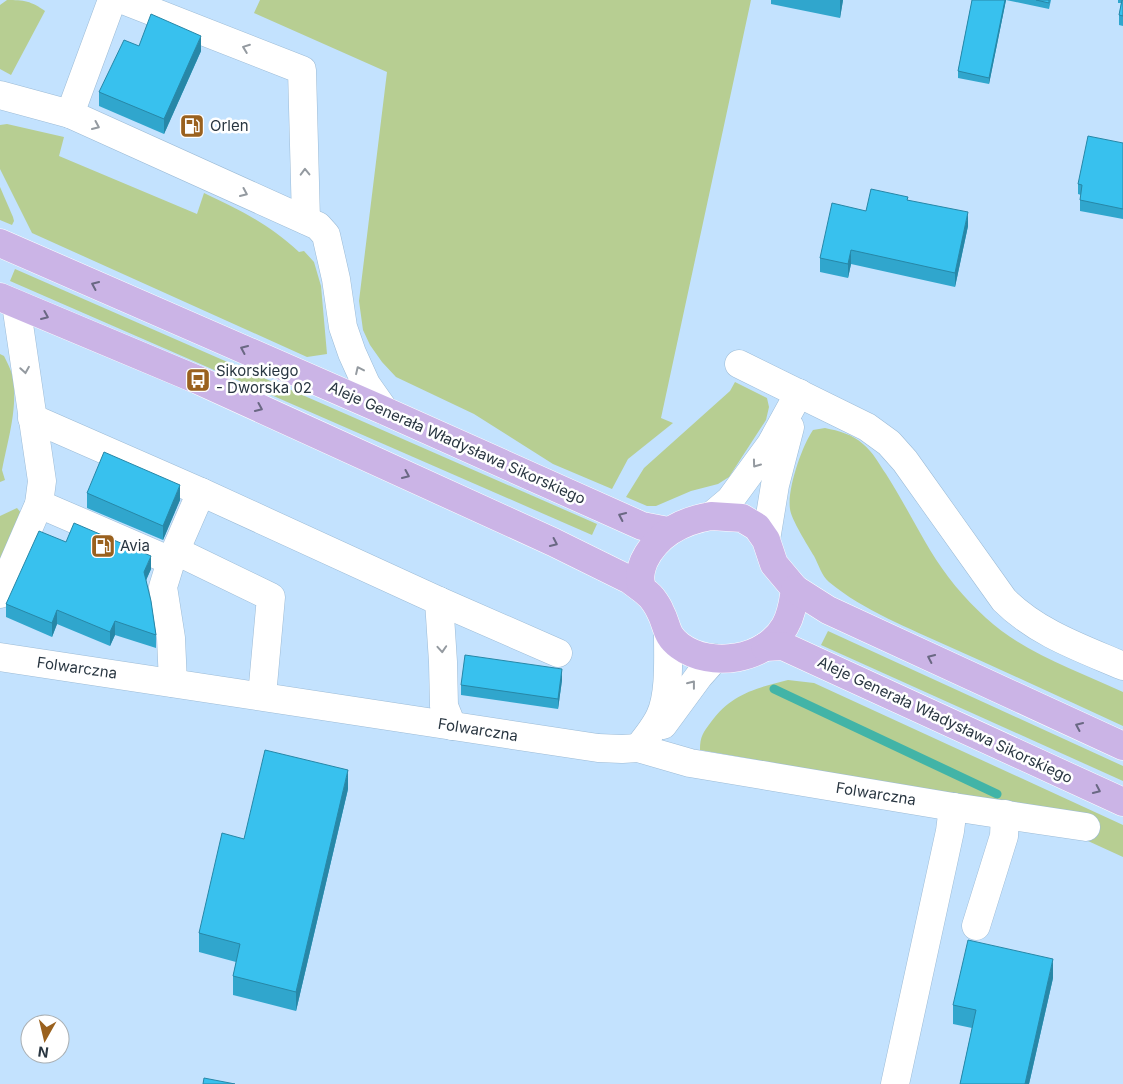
<svg xmlns="http://www.w3.org/2000/svg" width="1123" height="1084" font-family="Inter,sans-serif">
<style>
.green{fill:#b7ce92}
.lines{fill:none;stroke-linecap:round;stroke-linejoin:round}
.stream{stroke:#42b4a7;stroke-width:9}
.minor-casing{stroke:#9cbbd6;stroke-width:29}
.major-casing{stroke:#fff;stroke-width:29}
.minor{stroke:#fff;stroke-width:28}
.major{stroke:#cbb4e6;stroke-width:28}
.wall{fill:#30a6cd}
.shaded-wall{fill:#2787a7}
.building{fill:#38c1ee;stroke:#2787a7}
.oneway{stroke:#949aa0}
.oneway2{stroke:#6a6883}
.labels{text-anchor:middle;stroke-width:5;stroke-linejoin:round;paint-order:stroke}
.poi-label{font-size:15px;fill:#293641;stroke:#fff;text-anchor:start}
.street-label{font-size:15px;fill:#293641;stroke:#fff}
</style>
<rect width="100%" height="100%" fill="#c3e2fe"/>
<!-- green -->
<g class="green">
<path d="M 7,0 C 24,0 31,1 45,11 L 11,75 L 0,69 L 0,5 Z"/>
<path d="M 260,0 L 751,0 L 661,418 L 673,423 L 628,459 L 612,489 L 553,464 L 474,414 L 396,377 L 382,362 L 370,345 L 363,330 L 359,301 L 387,72 L 254,13 Z"/>
<path d="M 7,124 L 64,137 L 59,156 L 197,214 L 204,193 C 241,211 268,223 299,252 L 304,251 L 314,262 L 321,286 L 327,354 L 307,357 L 32,233 L 0,169 L 0,125 Z"/>
<path d="M 0,187 L 13,217 L 14,221 L 12,225 L 0,220 Z"/>
<path d="M 15,269 L 597,524 L 592,535 L 10,281 Z"/>
<path d="M 0,354 L 4,356 C 7,362 10,368 12,374 C 19,405 8,439 2,470 L 5,480 L 0,482 Z"/>
<path d="M 735,382 L 767,398 L 769,407 L 766,420 L 729,477 L 718,484 L 691,491 L 656,506 L 647,506 L 626,497 L 644,468 L 730,391 Z"/>
<path d="M 825,428 C 839,431 852,434 863,444 C 873,452 879,464 886,474 C 902,499 915,525 930,550 C 945,575 964,598 986,618 C 1024,653 1076,670 1123,692 L 1123,726 C 1065,699 1008,673 950,647 C 909,628 864,611 829,582 C 821,575 819,565 814,556 C 808,546 791,519 790,509 C 787,489 802,446 813,430 Z"/>
<path d="M 17,508 L 22,514 L 16,522 L 22,525 L 0,577 L 0,516 Z"/>
<path d="M 828,631 L 1123,766 L 1123,781 L 821,645 Z"/>
<path d="M 788,680 L 814,683 L 1123,825 L 1123,857 L 1088,841 L 1088,818 L 700,750 C 700,736 703,733 711,722 C 731,694 756,688 788,680 Z"/>
</g>
<g class="lines">
<!-- stream -->
<path class="stream" d="M 774,689 L 997,794"/>
<defs>
<g id="minor">
<path d="M 123,0 L 302,70 L 306,220"/>
<path d="M 0,95 L 70,114 L 318,226 L 326,235 L 336,279 L 343,327 L 352,353 L 366,384 L 385,411"/>
<path d="M 70,114 L 112,0"/>
<path d="M 739,364 L 867,427 L 889,443 L 905,461 L 1004,600 C 1037,633 1081,648 1123,666"/>
<path d="M 32,418 L 201,492 L 171,561 L 163,587 L 171,638 L 173,683"/>
<path d="M 201,492 L 439,601 L 558,653"/>
<path d="M 39,504 L 171,561"/>
<path d="M 711,516 L 730,500 L 771,444 L 799,393"/>
<path d="M 766,540 L 775,485 L 790,427"/>
<path d="M 176,551 L 271,597 L 262,696"/>
<path d="M 0,594 L 39,504 L 42,481 L 16,304"/>
<path d="M 439,601 L 443,662 L 444,706 L 452,726"/>
<path d="M 0,657 L 598,748 L 622,749 L 638,748 L 690,763 L 953,807 L 1086,827"/>
<path d="M 663,725 L 699,676 L 715,658"/>
<path d="M 638,748 C 646,738 655,727 660,716 C 670,695 668,658 668,635"/>
<path d="M 976,926 L 1004,836 L 1005,814"/>
<path d="M 895,1084 L 950,831 L 953,807"/>
</g>
<g id="major">
<path d="M 0,243 L 385,411 L 642,526 L 668,531"/>
<path d="M 0,297 L 198,380 L 553,542 L 630,580 L 642,589"/>
<path d="M 711,516 L 742,518 L 757,527 L 766,540 L 774,564 L 795,589 C 793,602 792,614 785,626 C 766,660 711,669 680,646 C 665,635 668,626 660,611 C 658,606 655,602 652,598 C 649,594 643,591 642,587 C 638,578 641,569 644,561 C 657,534 682,521 711,516 Z"/>
<path d="M 795,589 L 828,610 L 1123,746"/>
<path d="M 765,647 L 783,646 L 1123,802"/>
</g>
</defs>
<!-- minor casing -->
<use href="#minor" class="minor-casing"/>
<!-- major casing -->
<use href="#major" class="major-casing"/>
<!-- minor -->
<use href="#minor" class="minor"/>
<!-- major -->
<use href="#major" class="major"/>
</g>
<!-- wall -->
<g class="wall">
<path d="M 771,0 L 843,0 L 840,18 L 771,4 Z"/>
<path d="M 972,0 L 1051,0 L 1049,9 L 1006,0 L 989,84 L 958,78 L 958,71 Z"/>
<path d="M 1118,0 L 1123,0 L 1123,26 L 1119,25 L 1119,15 L 1121,3 L 1118,3 Z"/>
<path d="M 139,46 L 201,51 L 164,134 L 99,106 L 99,92 Z"/>
<path d="M 1123,143 L 1123,219 L 1080,211 L 1080,200 L 1081,195 L 1078,194 L 1078,184 Z"/>
<path d="M 908,200 L 968,226 L 955,287 L 851,264 L 848,278 L 820,272 L 820,258 L 866,211 Z"/>
<path d="M 87,493 L 180,500 L 163,540 L 87,508 Z"/>
<path d="M 66,542 L 151,569 L 146,580 L 156,635 L 156,648 L 115,635 L 110,646 L 57,624 L 52,637 L 6,617 L 6,604 Z"/>
<path d="M 562,680 L 558,709 L 461,695 L 461,685 Z"/>
<path d="M 348,789 L 296,1011 L 233,995 L 233,976 L 236,962 L 199,952 L 199,933 L 244,839 Z"/>
<path d="M 1053,978 L 1029,1084 L 960,1084 L 972,1028 L 953,1024 L 953,1005 Z"/>
</g>
<!-- shaded-wall -->
<g class="shaded-wall">
<path d="M 840,0 L 843,0 L 840,18 Z"/>
<path d="M 1005,0 L 1006,0 L 989,84 L 989,78 Z"/>
<path d="M 201,36 L 201,51 L 164,134 L 164,119 Z"/>
<path d="M 968,212 L 968,226 L 955,287 L 955,273 Z"/>
<path d="M 851,250 L 851,264 L 848,278 L 848,264 Z"/>
<path d="M 180,485 L 180,500 L 163,540 L 163,526 Z"/>
<path d="M 151,556 L 151,569 L 144,585 L 144,572 Z"/>
<path d="M 57,610 L 57,624 L 52,637 L 52,623 Z"/>
<path d="M 115,621 L 115,635 L 110,646 L 110,632 Z"/>
<path d="M 562,669 L 562,680 L 558,709 L 558,699 Z"/>
<path d="M 348,770 L 348,789 L 296,1011 L 296,992 Z"/>
<path d="M 1053,959 L 1053,978 L 1029,1084 L 1025,1084 Z"/>
</g>
<!-- building -->
<g class="building">
<path d="M 972,0 L 1005,0 L 989,78 L 958,71 Z"/>
<path d="M 1036,0 L 1049,0 L 1049,3 Z"/>
<path d="M 1122,0 L 1123,0 L 1123,16 L 1119,15 Z"/>
<path d="M 151,14 L 201,36 L 164,119 L 99,92 L 124,40 L 139,46 Z"/>
<path d="M 1088,136 L 1123,143 L 1123,209 L 1080,200 L 1082,185 L 1078,184 Z"/>
<path d="M 871,189 L 908,197 L 907,200 L 968,212 L 955,273 L 851,250 L 848,264 L 820,258 L 832,203 L 866,211 Z"/>
<path d="M 104,452 L 180,485 L 163,526 L 87,493 Z"/>
<path d="M 74,523 L 151,556 L 144,572 L 151,601 L 156,635 L 115,621 L 110,632 L 57,610 L 52,623 L 6,604 L 39,531 L 66,542 Z"/>
<path d="M 465,655 L 562,669 L 558,699 L 461,685 Z"/>
<path d="M 265,750 L 348,770 L 296,992 L 233,976 L 240,944 L 199,933 L 222,833 L 244,839 Z"/>
<path d="M 968,940 L 1053,959 L 1025,1084 L 960,1084 L 976,1010 L 953,1005 Z"/>
<path d="M 204,1078 L 235,1084 L 203,1084 Z"/>
</g>
<!-- one-way arrows -->
<defs><path id="oneway-chevron" d="M-2-3.5L2.5 0L-2 3.5" fill="none" stroke-width="1.6" stroke-linecap="round" stroke-linejoin="round" transform="scale(1.25)"/></defs>
<g class="oneway">
<use href="#oneway-chevron" transform="translate(246 48) rotate(-159)"/>
<use href="#oneway-chevron" transform="translate(96 126) rotate(24)"/>
<use href="#oneway-chevron" transform="translate(305 172) rotate(-91)"/>
<use href="#oneway-chevron" transform="translate(244 193) rotate(24)"/>
<use href="#oneway-chevron" transform="translate(25 370) rotate(81)"/>
<use href="#oneway-chevron" transform="translate(359 370) rotate(-115)"/>
<use href="#oneway-chevron" transform="translate(756 464) rotate(126)"/>
<use href="#oneway-chevron" transform="translate(442 649) rotate(86)"/>
<use href="#oneway-chevron" transform="translate(692 684) rotate(-52)"/>
</g>
<g class="oneway2">
<use href="#oneway-chevron" transform="translate(95 285) rotate(-156)"/>
<use href="#oneway-chevron" transform="translate(45 316) rotate(23)"/>
<use href="#oneway-chevron" transform="translate(244 349) rotate(-156)"/>
<use href="#oneway-chevron" transform="translate(259 408) rotate(24)"/>
<use href="#oneway-chevron" transform="translate(406 475) rotate(24)"/>
<use href="#oneway-chevron" transform="translate(622 516) rotate(-155)"/>
<use href="#oneway-chevron" transform="translate(554 543) rotate(25)"/>
<use href="#oneway-chevron" transform="translate(931 658) rotate(-155)"/>
<use href="#oneway-chevron" transform="translate(1079 726) rotate(-156)"/>
<use href="#oneway-chevron" transform="translate(1097 790) rotate(25)"/>
</g>
<!-- icons -->
<defs>
<symbol id="fuel-square" viewBox="-11 -11 22 22"><rect x="-9" y="-9" width="18" height="18" rx="4" fill="#9a611e" stroke="#fff"/><path d="M-5.5-6h7V0h2V4h1.3V-2.5L3-4.5l.8-.8L6-3V5H2.5V1h-1V6h-7ZM-4.2-4.7v3.2H.2V-4.7Z" fill="#fff"/></symbol>
<symbol id="bus-square" viewBox="-11 -11 22 22"><rect x="-9" y="-9" width="18" height="18" rx="4" fill="#9a611e" stroke="#fff"/><path d="M-5-6H5V4H4V6H2V4H-2V6H-4V4H-5ZM-3.5-4V0h7V-4ZM-3.5 1.2v1.5H-2V1.2ZM2 1.2v1.5H3.5V1.2Z" fill="#fff"/></symbol>
</defs>
<g fill-rule="evenodd">
<use href="#fuel-square" x="178" y="112" width="28" height="28"/>
<use href="#bus-square" x="184" y="366" width="28" height="28"/>
<use href="#fuel-square" x="89" y="532" width="28" height="28"/>
</g>
<g class="labels">
<!-- poi labels -->
<g class="poi-label">
<text x="210" y="131">Orlen</text>
<text x="216" y="376">Sikorskiego<tspan x="216" dy="17">- Dworska 02</tspan></text>
<text x="120" y="551">Avia</text>
</g>
<!-- street labels -->
<g class="street-label">
<text transform="translate(457 443) rotate(24)" y="5">Aleje Generała Władysława Sikorskiego</text>
<text transform="translate(77 668) rotate(8)" y="5">Folwarczna</text>
<text transform="translate(945 720) rotate(25)" y="5">Aleje Generała Władysława Sikorskiego</text>
<text transform="translate(478 730) rotate(9)" y="5">Folwarczna</text>
<text transform="translate(876 794) rotate(9)" y="5">Folwarczna</text>
</g>
</g>
<!-- north arrow -->
<g transform="translate(45 1039) rotate(188)"><circle r="24" fill="#ffffff" stroke="#a9afb3"/>
<path d="M0-4L9 19L0 12L-9 19Z" fill="#9a611e"/>
<text y="-8" font-size="14" font-weight="bold" text-anchor="middle" fill="#293641">N</text>
</g>
</svg>
